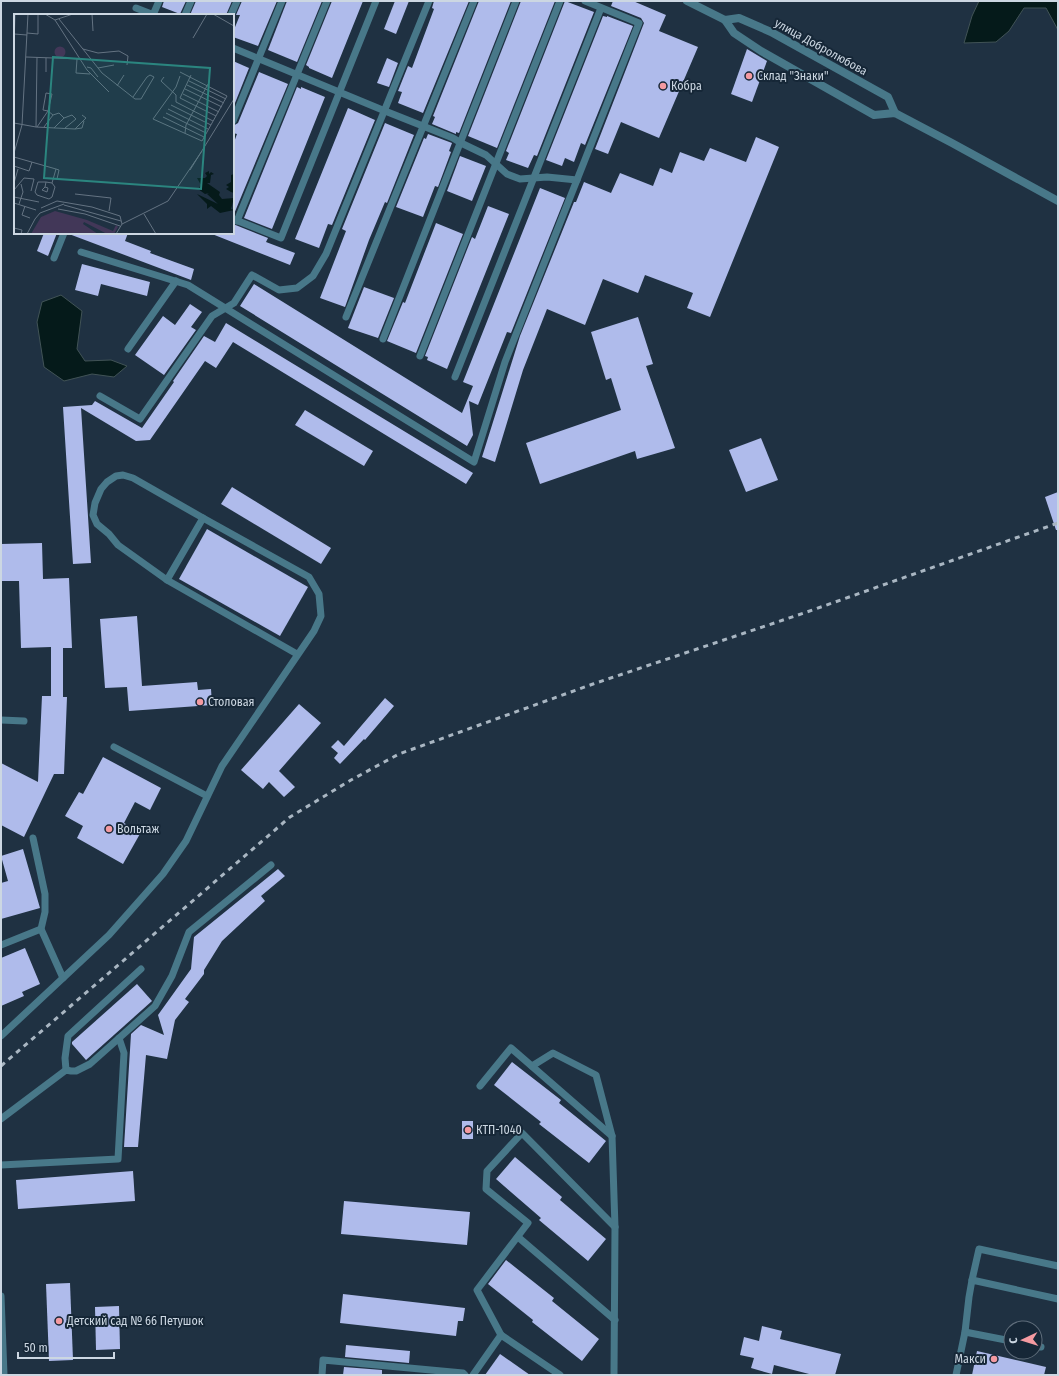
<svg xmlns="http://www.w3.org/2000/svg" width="1059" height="1376" font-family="'Fira Sans Condensed',sans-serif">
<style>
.water{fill:#051a1a;stroke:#415356}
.building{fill:#afbbeb}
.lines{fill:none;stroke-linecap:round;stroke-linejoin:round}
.service{stroke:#487889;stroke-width:7}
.minor{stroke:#487889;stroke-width:8}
.rail{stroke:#a9b6c2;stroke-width:3;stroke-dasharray:5 5;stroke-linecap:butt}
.poi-dot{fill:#f49aa1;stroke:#162737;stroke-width:1.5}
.labels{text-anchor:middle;stroke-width:4;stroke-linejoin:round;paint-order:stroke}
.street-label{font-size:12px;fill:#ccd7e2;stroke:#162737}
.poi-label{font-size:12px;fill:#ccd7e2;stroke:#162737;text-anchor:start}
.inset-road{fill:none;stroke:#647382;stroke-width:1}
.view{fill:#2b857f;fill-opacity:0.15;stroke:#2b857f;stroke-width:2}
.inset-edge{fill:none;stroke:#ccd7e2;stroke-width:2}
</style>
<rect width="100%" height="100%" fill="#1f3142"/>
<!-- water -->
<g class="water">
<path d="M 979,1 L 1058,1 L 1058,30 L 1046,8 L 1024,8 L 1009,31 L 996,42 L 964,43 L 972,16 Z"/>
<path d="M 61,295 L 82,311 L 77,349 L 85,361 L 111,360 L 127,366 L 114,377 L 92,374 L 64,381 L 44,367 L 37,322 L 42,302 Z"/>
</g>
<!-- building -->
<g class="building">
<path d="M 164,1 L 186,1 L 180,14 L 162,7 Z"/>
<path d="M 196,1 L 232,1 L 226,15 L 190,15 Z"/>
<path d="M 242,1 L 277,1 L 258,46 L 233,37 L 233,32 L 240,15 L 236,15 Z"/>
<path d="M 287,1 L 322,1 L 297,62 L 268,50 Z"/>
<path d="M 332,1 L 363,1 L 332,78 L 309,68 L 309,67 L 306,65 Z"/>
<path d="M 395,1 L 409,1 L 396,34 L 384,29 Z"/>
<path d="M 434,1 L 469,1 L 423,113 L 398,103 L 402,92 L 398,91 L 408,66 L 412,68 L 434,9 L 432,8 Z"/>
<path d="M 479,1 L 511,1 L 459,133 L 456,132 L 456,134 L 432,124 L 435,117 L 433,116 Z"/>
<path d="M 521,1 L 555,1 L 497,148 L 468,136 Z"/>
<path d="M 565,1 L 594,12 L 537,156 L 534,155 L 528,168 L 506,160 L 509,153 L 506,151 Z"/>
<path d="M 613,1 L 633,1 L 666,15 L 659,31 L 698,47 L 659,138 L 621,122 L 608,154 L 595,149 L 644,23 L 641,18 L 611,6 Z"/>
<path d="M 603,16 L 607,17 L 607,16 L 633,26 L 585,145 L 581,143 L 574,162 L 565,158 L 562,166 L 546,160 Z"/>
<path d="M 747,49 L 767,61 L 752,102 L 731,94 Z"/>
<path d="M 387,58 L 398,63 L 389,87 L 377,83 Z"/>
<path d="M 233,61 L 249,68 L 233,108 Z"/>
<path d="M 259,72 L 288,84 L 234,214 L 233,214 L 233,145 L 237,134 L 233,133 L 233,126 L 238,123 Z"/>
<path d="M 297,87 L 301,89 L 301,87 L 325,97 L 272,229 L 244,218 Z"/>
<path d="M 348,108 L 375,120 L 332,225 L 328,224 L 319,248 L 295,239 Z"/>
<path d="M 385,123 L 414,135 L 387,203 L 385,202 L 369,240 L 345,307 L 320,298 L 346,231 L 342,229 Z"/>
<path d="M 428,134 L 452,143 L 449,151 L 451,152 L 438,187 L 435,186 L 423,217 L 396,207 L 424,138 L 426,139 Z"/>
<path d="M 756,137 L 779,147 L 710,317 L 687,308 L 693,293 L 645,275 L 638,293 L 603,279 L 585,325 L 547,309 L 523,370 L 495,462 L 482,457 L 520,336 L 574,202 L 576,202 L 584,182 L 611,193 L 620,173 L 653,186 L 660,168 L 672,173 L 680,152 L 704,161 L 710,148 L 746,162 Z"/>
<path d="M 460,156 L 486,166 L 472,201 L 447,191 Z"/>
<path d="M 540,188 L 565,198 L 511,333 L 507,332 L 478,405 L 469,401 L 473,435 L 467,446 L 240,306 L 254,284 L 462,413 L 473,386 L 463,382 Z"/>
<path d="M 488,206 L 509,214 L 447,369 L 427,360 L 428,357 L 425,356 L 472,237 L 475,239 Z"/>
<path d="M 436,223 L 463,234 L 416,353 L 387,341 L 403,302 L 405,303 Z"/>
<path d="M 233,224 L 268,238 L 266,242 L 295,253 L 290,265 L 212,234 L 233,233 Z"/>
<path d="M 44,233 L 57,233 L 48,256 L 37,251 Z"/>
<path d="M 69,233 L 128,233 L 125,241 L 151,251 L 150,253 L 194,269 L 191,280 L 69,234 Z"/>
<path d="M 82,264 L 150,282 L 147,296 L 101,284 L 98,296 L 75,290 Z"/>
<path d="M 364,287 L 394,298 L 378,338 L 348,328 Z"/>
<path d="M 190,304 L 202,312 L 191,327 L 196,330 L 164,375 L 135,355 L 163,316 L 175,325 Z"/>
<path d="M 638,317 L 653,364 L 646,366 L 675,448 L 637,459 L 635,451 L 540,484 L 526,443 L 621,410 L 611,378 L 606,380 L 591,332 Z"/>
<path d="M 226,323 L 473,473 L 466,484 L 233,342 L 216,368 L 205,361 L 150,440 L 136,441 L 81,408 L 91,563 L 73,564 L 63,407 L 92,405 L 95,401 L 142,428 L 174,382 L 173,381 L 204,336 L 215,342 Z"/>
<path d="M 305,410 L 373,451 L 364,466 L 295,425 Z"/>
<path d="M 761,438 L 778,480 L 746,492 L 729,450 Z"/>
<path d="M 232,487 L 331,548 L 321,564 L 221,504 Z"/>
<path d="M 1058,492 L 1058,530 L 1056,530 L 1045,497 Z"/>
<path d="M 207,529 L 308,587 L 280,636 L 179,579 Z"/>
<path d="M 42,543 L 43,579 L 69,578 L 72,648 L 63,648 L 63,697 L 67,697 L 64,774 L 54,774 L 24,837 L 1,825 L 1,763 L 38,782 L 42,696 L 51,696 L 51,647 L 21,648 L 19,581 L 1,581 L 1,544 Z"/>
<path d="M 137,616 L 142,686 L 197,682 L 198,690 L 211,689 L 212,705 L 129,711 L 127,687 L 105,688 L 100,619 Z"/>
<path d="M 385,698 L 394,706 L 365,740 L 364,739 L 340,764 L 334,758 L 338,753 L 331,747 L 338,740 L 344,746 Z"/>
<path d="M 299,704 L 321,723 L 279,771 L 295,787 L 284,797 L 269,782 L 263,789 L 241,770 Z"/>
<path d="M 103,757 L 161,788 L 150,810 L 135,802 L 124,823 L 141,832 L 123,864 L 77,838 L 83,826 L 65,816 L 79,792 L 83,794 Z"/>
<path d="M 23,849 L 40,908 L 1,919 L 1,883 L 8,881 L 1,856 Z"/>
<path d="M 278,869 L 285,876 L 261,896 L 265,901 L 222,941 L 204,970 L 204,974 L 185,999 L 189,1002 L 175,1020 L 167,1059 L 146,1055 L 138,1147 L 124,1147 L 131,1034 L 141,1025 L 164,1035 L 158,1015 L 191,969 L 194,937 Z"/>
<path d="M 25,948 L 40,984 L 22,992 L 24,996 L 1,1006 L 1,958 Z"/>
<path d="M 137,984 L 152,1001 L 86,1060 L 72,1044 L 72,1042 Z"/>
<path d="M 512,1062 L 561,1100 L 559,1103 L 606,1141 L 589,1163 L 539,1124 L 541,1122 L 494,1085 Z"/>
<rect x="462" y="1121" width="11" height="18"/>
<path d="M 515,1157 L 562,1197 L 560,1200 L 606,1239 L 588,1261 L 539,1220 L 541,1218 L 496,1179 Z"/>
<path d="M 133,1171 L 135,1201 L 18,1209 L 16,1180 Z"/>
<path d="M 344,1201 L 470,1212 L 467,1245 L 341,1234 Z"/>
<path d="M 506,1260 L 554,1298 L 552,1301 L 599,1339 L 582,1361 L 532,1322 L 533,1320 L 488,1284 Z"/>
<path d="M 70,1283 L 73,1360 L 49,1361 L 46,1284 Z"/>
<path d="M 343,1294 L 465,1308 L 463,1321 L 458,1321 L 456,1336 L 340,1323 Z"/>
<path d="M 119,1306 L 120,1349 L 96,1350 L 95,1307 Z"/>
<path d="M 762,1326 L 782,1331 L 780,1339 L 841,1354 L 835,1375 L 813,1375 L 774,1365 L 772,1374 L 751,1368 L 754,1358 L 740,1355 L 744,1337 L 759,1341 Z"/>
<path d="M 346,1345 L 410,1351 L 409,1363 L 345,1357 Z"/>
<path d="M 977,1351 L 1046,1367 L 1044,1375 L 972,1375 Z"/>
<path d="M 500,1354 L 530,1375 L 485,1375 Z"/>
<path d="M 344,1367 L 382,1370 L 382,1375 L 343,1375 Z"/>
</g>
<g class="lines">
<!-- service -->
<g class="service">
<path d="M 136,8 L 154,15"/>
<path d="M 153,15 L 159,1"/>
<path d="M 185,15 L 191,1"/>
<path d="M 231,15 L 237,1"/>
<path d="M 233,48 L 385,111 L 453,138 L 461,143 L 486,155 L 507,174 L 520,179 L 547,177 L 577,180"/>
<path d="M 233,121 L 282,1"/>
<path d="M 233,219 L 281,238 L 376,1"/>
<path d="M 237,221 L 327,1"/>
<path d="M 81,252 L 188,285 L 474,462 L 505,362 L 639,23 L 585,1"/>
<path d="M 54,258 L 64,233"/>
<path d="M 346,317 L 474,1"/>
<path d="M 383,339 L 516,1"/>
<path d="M 128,349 L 176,281"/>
<path d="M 420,356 L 560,1"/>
<path d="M 455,377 L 601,8"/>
<path d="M 100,396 L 140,419 L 212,316 L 234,303 L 252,275 L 279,290 L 297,288 L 313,276 L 326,254 L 429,1"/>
<path d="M 167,580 L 203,518"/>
<path d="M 1,720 L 24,721"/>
<path d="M 114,747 L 207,796"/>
<path d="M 33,838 L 45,894 L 45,912 L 41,929 L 63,978"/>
<path d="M 1,945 L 41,929"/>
<path d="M 1,1036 L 109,935 L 163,874 L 186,841 L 222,766 L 314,631 L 321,616 L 319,594 L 309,577 L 203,518 L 133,478 L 123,475 L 116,476 L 107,482 L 101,489 L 95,503 L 93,515 L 97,524 L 109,534 L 118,545 L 167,580 L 297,654"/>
<path d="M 532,1066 L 553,1053 L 596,1075 L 612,1136 L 615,1227 L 614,1375"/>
<path d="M 66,1070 L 65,1058 L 68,1036 L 141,969"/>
<path d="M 480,1086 L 511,1048 L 612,1136"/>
<path d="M 1,1119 L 66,1070 L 71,1071 L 76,1071 L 90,1064 L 155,1006 L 172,976 L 189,932 L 271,865"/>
<path d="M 1,1165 L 118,1159 L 124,1053 L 119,1038"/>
<path d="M 518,1237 L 615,1320"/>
<path d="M 972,1280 L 979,1249 L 1058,1266"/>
<path d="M 1,1296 L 4,1375"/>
<path d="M 965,1332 L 1011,1341"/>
<path d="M 501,1335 L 477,1290 L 528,1223 L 486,1189 L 487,1171 L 522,1133 L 615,1227"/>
<path d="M 1035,1346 L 1041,1347"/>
<path d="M 322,1375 L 323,1360 L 463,1373 L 465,1375"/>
<path d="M 473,1375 L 501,1335 L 560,1375"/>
<path d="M 956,1375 L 965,1332 L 969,1297 L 972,1280 L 1058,1299"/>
</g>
<!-- minor -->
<g class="minor">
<path d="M 687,1 L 725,20 L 734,33 L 761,51 L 874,115 L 895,113 L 952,143 L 1058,201"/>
<path d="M 725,20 L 739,18 L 771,32 L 888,97 L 895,113"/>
</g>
<!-- rail -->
<path class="rail" d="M 1,1066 L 290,817 L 351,780 L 399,754 L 593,684 L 804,613 L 1058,523"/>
</g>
<!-- markers -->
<g class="poi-dot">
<circle cx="749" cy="76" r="4"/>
<circle cx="663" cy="86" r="4"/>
<circle cx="200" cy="702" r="4"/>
<circle cx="109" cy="829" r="4"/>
<circle cx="468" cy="1130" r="4"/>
<circle cx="59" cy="1321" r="4"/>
<circle cx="994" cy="1359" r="4"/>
</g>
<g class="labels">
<!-- street labels -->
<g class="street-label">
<text transform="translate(821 47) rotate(29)" y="4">улица Добролюбова</text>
</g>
<!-- poi labels -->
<g class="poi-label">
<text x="757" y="80">Склад "Знаки"</text>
<text x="671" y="90">Кобра</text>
<text x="208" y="706">Столовая</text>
<text x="117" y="833">Вольтаж</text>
<text x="476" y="1134">КТП-1040</text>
<text x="67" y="1325">Детский сад № 66 Петушок</text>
<text x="986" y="1363" text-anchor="end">Макси</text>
</g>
</g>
<!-- overview -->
<g transform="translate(14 14)">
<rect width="220" height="220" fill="#1f3142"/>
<path d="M40.5 38a5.5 5.5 0 1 1 11 0a5.5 5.5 0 1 1-11 0ZM 41,197 L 73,206 L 99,217 L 102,211 L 104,213 L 100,220 L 93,220 L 70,208 L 69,210 L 84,220 L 17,220 L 27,203 Z" fill="#423758"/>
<path d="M 195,157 L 195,160 L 197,158 L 200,160 L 197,161 L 196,169 L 193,169 L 206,178 L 205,181 L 208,185 L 220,184 L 217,195 L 220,196 L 206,199 L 197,192 L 193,195 L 193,190 L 183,180 L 204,190 L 193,180 L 195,179 L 191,180 L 184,175 L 187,171 L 183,164 L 191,164 L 193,162 L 191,159 ZM 220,160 L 220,179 L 217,178 L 212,175 L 215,173 L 212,171 L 217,168 L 217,161 Z" fill="#051a1a"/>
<path class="inset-road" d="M 31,0 L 41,6 L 59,0M 78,0 L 79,17M 199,0 L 220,12M 45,5 L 88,59 L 121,85 L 127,85 L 140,63 L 136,61 L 133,63 L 119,83M 41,6 L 73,56 L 95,78M 13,19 L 24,20 L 24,1M 0,20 L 13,21M 179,24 L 193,0M 0,33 L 1,0M 69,35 L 84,39 L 105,37 L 114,42 L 113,51M 12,43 L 67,45M 63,45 L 62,59 L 76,60M 0,51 L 0,78M 73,53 L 77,54 L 84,63M 84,54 L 100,51M 32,58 L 32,44M 166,58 L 213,82 L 188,127 L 139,105 L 162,73 L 166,62M 177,61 L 166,84 L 202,102M 150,63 L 147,67 L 162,81 L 162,88 L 199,107M 175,67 L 212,85M 173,71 L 210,89M 103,72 L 110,61M 171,75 L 208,93M 32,79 L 38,80 L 34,97 L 29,96 ZM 169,80 L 205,98M 157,91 L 197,111M 154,95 L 194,115M 152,99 L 192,119M 39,101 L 45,99 L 50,104M 149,103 L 190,123M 0,109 L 22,113 L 23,43M 22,113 L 61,115 L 68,114 L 70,107M 23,113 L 34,97 L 39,101 L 30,113M 40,114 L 50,104 L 58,101 L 62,105 L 51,114M 61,115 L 72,104 L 68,101M 171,119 L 172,111 L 194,70M 0,139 L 8,111 L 14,0M 0,143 L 42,155 L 38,169 L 32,168 L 31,173 L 34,174 L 33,178 L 28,176 L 31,173M 0,152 L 15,157 L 18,148M 42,155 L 45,156 L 43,165M 176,156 L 220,85M 32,168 L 24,168 L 21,178 L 23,181 L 35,185 L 38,183 L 41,173 L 38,169M 0,169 L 4,155M 0,176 L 10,164 L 20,165 L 17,177M 61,180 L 97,184 L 95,197M 0,183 L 25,188M 0,189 L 22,196M 5,190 L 9,178 L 7,170M 50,191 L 107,207M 11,192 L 8,201 L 16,204M 27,194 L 43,187 L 78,193 L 106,202 L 108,210M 44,195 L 71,200 L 106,212M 130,200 L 142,220M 0,214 L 8,216 L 7,220M 13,220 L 21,205 L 26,199 L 50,190M 102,220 L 108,210 L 154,187 L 188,137"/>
<path class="view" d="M 39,43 L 196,54 L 187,175 L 30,164 Z"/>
<rect width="220" height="220" class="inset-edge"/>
</g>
<!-- border -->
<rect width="1059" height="1376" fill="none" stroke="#ccd7e2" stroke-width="4"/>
<!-- north arrow -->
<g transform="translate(1023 1340) rotate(266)"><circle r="19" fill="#162737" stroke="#5f6d7b"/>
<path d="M0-3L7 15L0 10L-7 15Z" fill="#f49aa1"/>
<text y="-6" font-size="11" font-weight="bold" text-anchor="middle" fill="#ccd7e2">С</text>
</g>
<!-- scale -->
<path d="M18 1352v6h96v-6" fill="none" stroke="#ccd7e2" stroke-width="2"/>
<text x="24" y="1352" font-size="12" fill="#ccd7e2" stroke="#162737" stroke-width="3" paint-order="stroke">50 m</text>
</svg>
